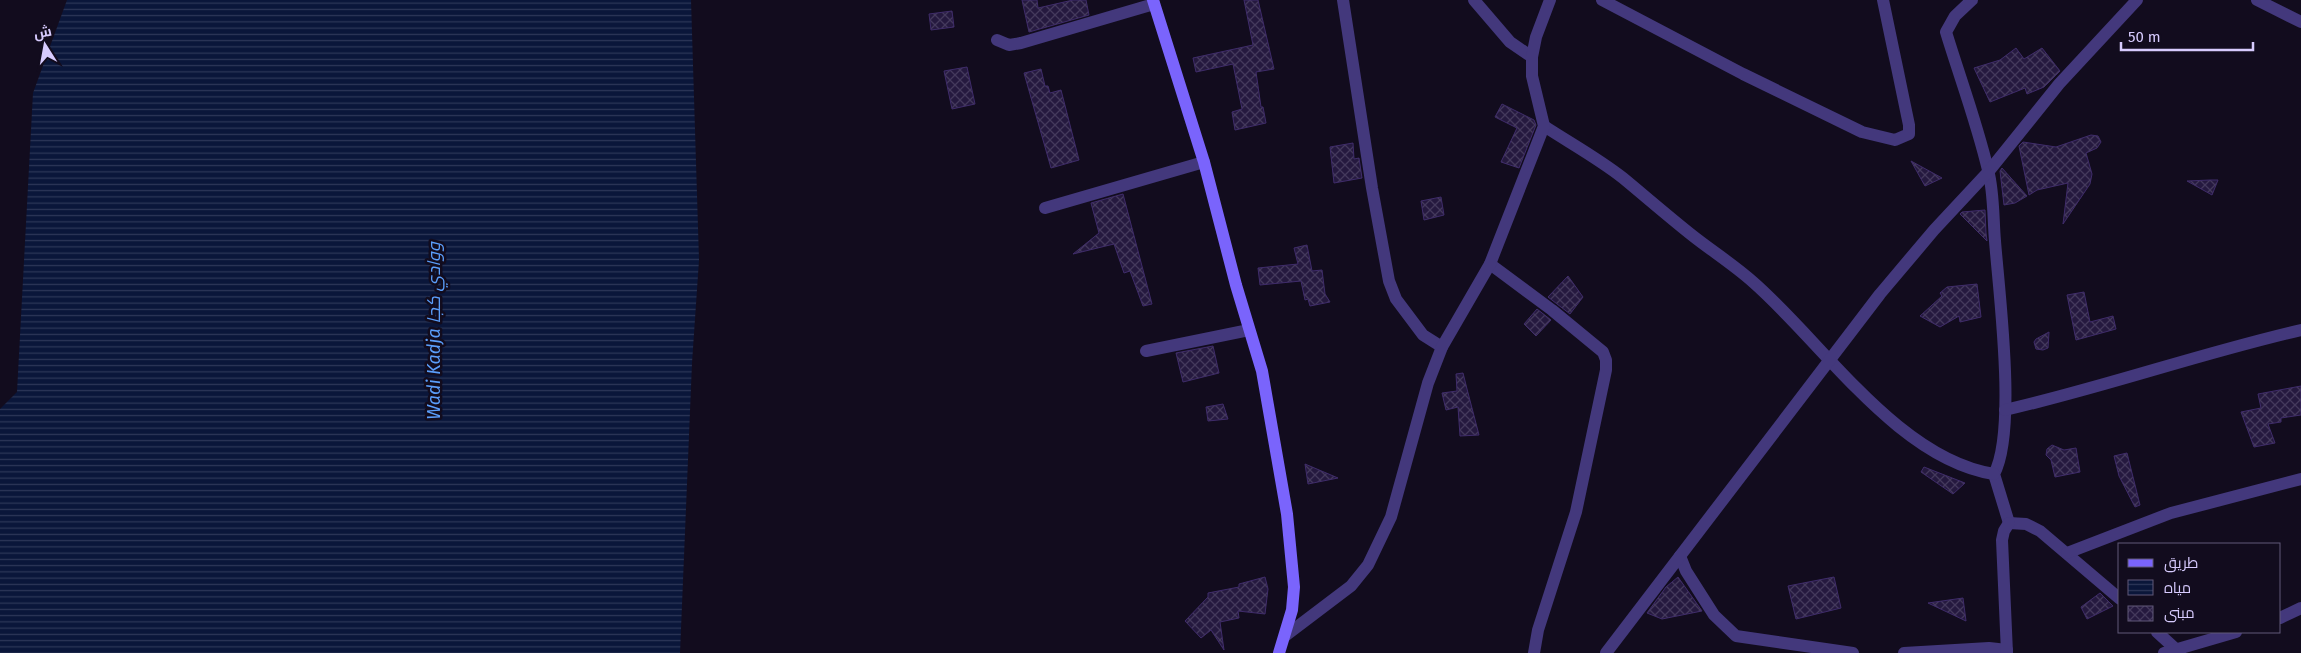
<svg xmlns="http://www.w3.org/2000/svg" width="2301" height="653" font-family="'Fira Sans',Cairo,sans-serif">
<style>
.water{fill:url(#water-rules)}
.building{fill:url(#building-cross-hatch);stroke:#3f2c6a}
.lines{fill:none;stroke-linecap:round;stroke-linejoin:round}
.minor{stroke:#43387c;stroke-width:12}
.secondary{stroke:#7a64fc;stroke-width:12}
.labels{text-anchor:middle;stroke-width:5;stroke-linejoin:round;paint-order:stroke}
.water-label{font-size:18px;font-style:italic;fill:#5b9efb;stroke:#120c1e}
</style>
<defs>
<pattern id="water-rules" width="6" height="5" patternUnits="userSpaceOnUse" patternTransform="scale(1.25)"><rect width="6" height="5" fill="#0a163a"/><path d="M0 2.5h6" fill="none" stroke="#2d3758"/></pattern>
<pattern id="building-cross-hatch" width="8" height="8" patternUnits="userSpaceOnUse" patternTransform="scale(1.25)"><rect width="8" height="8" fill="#25193f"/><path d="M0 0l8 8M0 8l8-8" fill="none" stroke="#44395c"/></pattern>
</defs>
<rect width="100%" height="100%" fill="#120c1e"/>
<!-- water -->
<path class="water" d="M 67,0 L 691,0 L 699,260 L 692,363 L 680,653 L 0,653 L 0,409 L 17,392 L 33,93 Z"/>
<!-- building -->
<g class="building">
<path d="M 1022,0 L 1037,0 L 1038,8 L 1073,0 L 1086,0 L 1089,15 L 1029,32 Z"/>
<path d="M 1244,0 L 1258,0 L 1274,69 L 1256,72 L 1261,107 L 1263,107 L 1266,123 L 1235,130 L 1232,112 L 1242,109 L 1233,64 L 1196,72 L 1193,58 L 1253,45 Z"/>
<path d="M 952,11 L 954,27 L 931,30 L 929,14 Z"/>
<path d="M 2016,48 L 2024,59 L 2042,48 L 2060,71 L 2044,87 L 2027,94 L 2025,88 L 1990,102 L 1974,68 L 2000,60 Z"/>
<path d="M 967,67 L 975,104 L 952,109 L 944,71 Z"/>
<path d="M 1041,69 L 1045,86 L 1048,86 L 1050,93 L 1061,90 L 1079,160 L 1051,168 L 1024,73 Z"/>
<path d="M 1502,104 L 1534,120 L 1536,125 L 1519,168 L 1501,162 L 1517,128 L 1495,117 Z"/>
<path d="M 2091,135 L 2098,136 L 2101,142 L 2097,148 L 2086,153 L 2092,174 L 2090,184 L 2063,224 L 2068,183 L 2037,190 L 2029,195 L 2019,146 L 2023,142 L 2056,147 Z"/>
<path d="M 1353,143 L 1354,159 L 1359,158 L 1362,178 L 1334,183 L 1330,147 Z"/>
<path d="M 1911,161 L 1942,178 L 1925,186 Z"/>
<path d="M 2002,168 L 2027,196 L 2015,203 L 2004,205 L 2000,171 Z"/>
<path d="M 2210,180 L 2218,180 L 2212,195 L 2187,181 Z"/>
<path d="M 1123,194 L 1152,304 L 1143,306 L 1130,271 L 1124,273 L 1114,244 L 1073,254 L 1099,233 L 1091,203 Z"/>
<path d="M 1441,197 L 1444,215 L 1424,220 L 1421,201 Z"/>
<path d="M 1985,210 L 1986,233 L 1987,241 L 1960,214 L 1962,212 Z"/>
<path d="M 1307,245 L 1312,271 L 1322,270 L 1325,294 L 1330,302 L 1310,306 L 1308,299 L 1305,300 L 1301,281 L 1260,285 L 1258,268 L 1298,264 L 1294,248 Z"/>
<path d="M 1568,276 L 1583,297 L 1570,314 L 1548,297 Z"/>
<path d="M 1977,284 L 1981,317 L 1960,322 L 1959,316 L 1940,327 L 1920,316 L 1942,296 L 1940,293 L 1947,287 Z"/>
<path d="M 2084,292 L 2090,322 L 2113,316 L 2116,329 L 2076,340 L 2067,295 Z"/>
<path d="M 1537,309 L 1551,320 L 1536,336 L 1524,324 Z"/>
<path d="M 2049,332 L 2048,348 L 2043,350 L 2036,349 L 2034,342 L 2036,339 Z"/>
<path d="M 1213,346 L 1219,373 L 1183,382 L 1176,353 Z"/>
<path d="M 1463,373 L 1467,389 L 1479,435 L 1460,436 L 1458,407 L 1446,410 L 1442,393 L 1457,391 L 1456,374 Z"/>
<path d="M 2301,386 L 2301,415 L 2281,418 L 2281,422 L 2268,424 L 2275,443 L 2254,447 L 2241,412 L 2261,408 L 2258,394 Z"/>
<path d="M 1223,404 L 1228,419 L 1208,421 L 1206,407 Z"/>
<path d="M 2052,445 L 2064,450 L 2076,448 L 2080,472 L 2055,477 L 2051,460 L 2046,455 L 2047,449 Z"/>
<path d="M 2127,453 L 2140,505 L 2135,507 L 2119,476 L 2114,456 Z"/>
<path d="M 1305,464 L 1338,478 L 1308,484 Z"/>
<path d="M 1924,467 L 1965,483 L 1953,494 L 1921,472 Z"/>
<path d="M 1265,577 L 1268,589 L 1265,614 L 1238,611 L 1239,618 L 1220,622 L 1224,650 L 1211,630 L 1201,638 L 1185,621 L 1208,597 L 1208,593 L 1239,587 L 1239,584 Z"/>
<path d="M 1678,577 L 1702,611 L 1662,619 L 1647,613 L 1666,587 Z"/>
<path d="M 1834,577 L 1841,608 L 1796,619 L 1788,586 Z"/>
<path d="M 2100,593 L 2113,606 L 2087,619 L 2081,607 Z"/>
<path d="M 1963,598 L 1966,621 L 1928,603 Z"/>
</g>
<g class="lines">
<!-- minor -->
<g class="minor">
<path d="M 1343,0 L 1372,188 L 1389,281 L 1396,299 L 1423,335 L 1442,347"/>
<path d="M 1474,0 L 1510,42 L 1532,57"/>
<path d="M 1602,0 L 1743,74 L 1862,132 L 1895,140 L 1909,134 L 1909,125 L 1883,0"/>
<path d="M 1972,0 L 1955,16 L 1946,32 C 1960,78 1977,123 1988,170 C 1994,192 1993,218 1995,241 C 1999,293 2017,432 1994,474 L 2009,523"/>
<path d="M 2257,0 L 2301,22"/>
<path d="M 997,40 L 1009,45 L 1021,43 L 1154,4"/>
<path d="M 1544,126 C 1570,143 1599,159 1623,178 C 1646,197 1669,217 1693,236 C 1712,251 1734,265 1753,282 C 1823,343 1898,459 1994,474"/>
<path d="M 1045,208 L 1204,162"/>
<path d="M 1490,264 L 1552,310 L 1603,352 L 1606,360 L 1606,370 L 1576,512 L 1538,630 L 1534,653"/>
<path d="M 1146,351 L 1249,330"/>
<path d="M 2005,410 C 2105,387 2201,353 2301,330"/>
<path d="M 2009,523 L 2026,524 L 2040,531 L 2120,599"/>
<path d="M 2067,553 L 2171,513 L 2301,479"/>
<path d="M 1680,556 L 1686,571 L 1714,615 L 1736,636 L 1853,653"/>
<path d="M 2280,618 L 2301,608"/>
<path d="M 2157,632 L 2180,653"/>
<path d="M 1285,636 L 1351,586 L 1368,565 L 1391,517 L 1428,383 L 1442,347 L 1490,264 L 1544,126 L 1532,76 L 1532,57 L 1536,37 L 1550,0"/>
<path d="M 1606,653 L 1880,294 L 1934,230 L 1989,171 L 2059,84 L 2137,0"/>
<path d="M 1904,653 L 1989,648 L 2007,650"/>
<path d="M 2007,653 L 2002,540 L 2004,531 L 2009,523"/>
<path d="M 2164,653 L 2236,632"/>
</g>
<!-- secondary -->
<path class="secondary" d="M 1153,0 L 1204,162 L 1236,285 L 1262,371 L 1287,514 L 1294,587 L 1292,610 L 1279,653"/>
</g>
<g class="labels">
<!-- water labels -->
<g class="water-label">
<text transform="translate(434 331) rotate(-90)" y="6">Wadi Kadja ووادي كجا</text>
</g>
</g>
<!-- legend -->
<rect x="2118" y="543" width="162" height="90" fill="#120c1e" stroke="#615878"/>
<rect x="2128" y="559" width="25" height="8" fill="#7a64fc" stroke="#615878"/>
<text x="2164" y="568" font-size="15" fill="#d7cbfe">طريق</text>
<rect x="2128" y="580" width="25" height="15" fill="url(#water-rules)" stroke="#615878"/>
<text x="2164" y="593" font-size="15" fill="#d7cbfe">مياه</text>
<rect x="2128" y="606" width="25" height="15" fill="url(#building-cross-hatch)" stroke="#615878"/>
<text x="2164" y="618" font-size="15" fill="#d7cbfe">مبنى</text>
<!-- north arrow -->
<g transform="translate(45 45) rotate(349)" stroke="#120c1e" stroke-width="4" paint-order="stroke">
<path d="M0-4L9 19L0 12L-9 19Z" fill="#d7cbfe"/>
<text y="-8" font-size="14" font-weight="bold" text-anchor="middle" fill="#d7cbfe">ش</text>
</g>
<!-- scale -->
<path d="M2121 42v8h132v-8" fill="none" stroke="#d7cbfe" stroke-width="2.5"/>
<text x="2128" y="42" font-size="15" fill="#d7cbfe" stroke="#120c1e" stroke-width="4" paint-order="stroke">50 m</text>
</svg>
